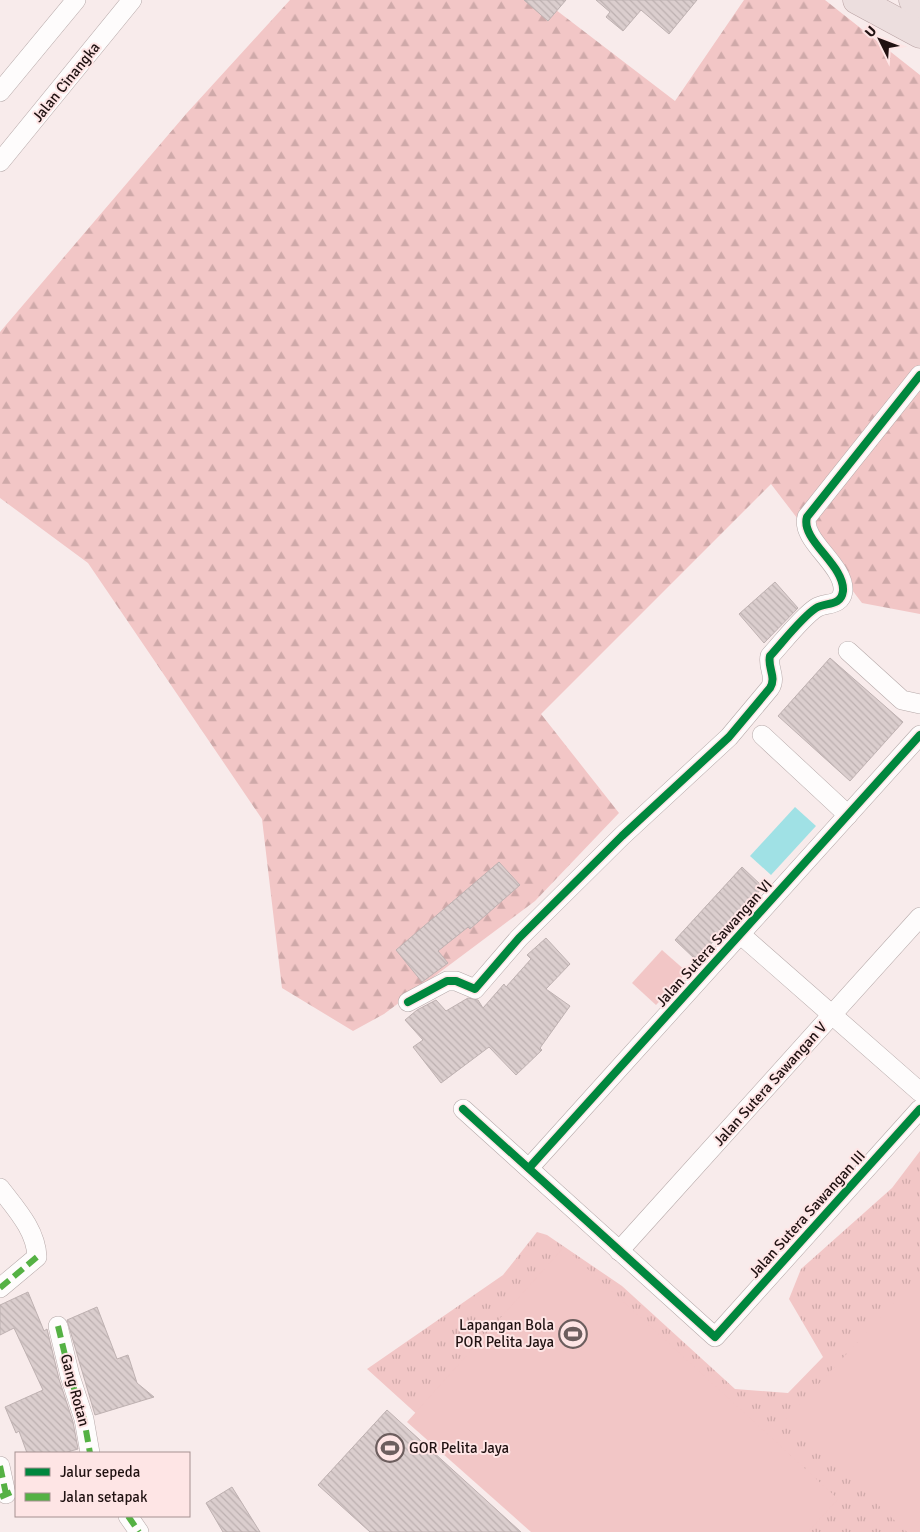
<svg xmlns="http://www.w3.org/2000/svg" width="920" height="1532" font-family="Signika,sans-serif">
<style>
.grass{fill:url(#grass-tufts)}
.forest{fill:url(#forest-firs)}
.park{fill:#f2c6c6}
.water{fill:#a0e1e5}
.building{fill:url(#building-back-hatch);stroke:#beb1b1}
.lines{fill:none;stroke-linecap:round;stroke-linejoin:round}
.minor-casing{stroke:#b5a8a8;stroke-width:20}
.trunk-casing{stroke:#b8a2a3;stroke-width:29}
.minor{stroke:#fefcfc;stroke-width:19}
.trunk{stroke:#ecdede;stroke-width:28}
.quiet{stroke:#55b144;stroke-width:6;stroke-dasharray:12 6;stroke-linecap:butt}
.cycleway-casing{stroke:#fee5e5;stroke-width:11}
.cycleway{stroke:#00873e;stroke-width:8}
.labels{text-anchor:middle;stroke-width:4;stroke-linejoin:round;paint-order:stroke}
.street-label{font-size:15px;fill:#201212;stroke:#fee5e5}
.poi-label{font-size:15px;fill:#201212;stroke:#fee5e5;text-anchor:end}
</style>
<defs>
<pattern id="grass-tufts" width="24" height="20" patternUnits="userSpaceOnUse" patternTransform="scale(1.25)"><rect width="24" height="20" fill="#f2c6c6"/><path d="M3 7l-1-3M5 7V3M7 7l1-3M15 17l-1-3M17 17v-4M19 17l1-3" fill="none" stroke="#cfa9a9"/></pattern>
<pattern id="forest-firs" width="22" height="20" patternUnits="userSpaceOnUse" patternTransform="scale(1.25)"><rect width="22" height="20" fill="#f2c6c6"/><path d="M5 1l3.5 6h-7zM16 11l3.5 6h-7z" fill="#cfa9a9"/></pattern>
<pattern id="building-back-hatch" width="6" height="6" patternUnits="userSpaceOnUse" patternTransform="scale(1.25)"><rect width="6" height="6" fill="#dbcece"/><path d="M-1 5l2 2M0 0l6 6M5-1l2 2" fill="none" stroke="#bcb0b0"/></pattern>
</defs>
<rect width="100%" height="100%" fill="#f8ebeb"/>
<!-- grass -->
<path class="grass" d="M 920,1151 L 920,1532 L 547,1532 L 367,1369 L 503,1275 L 537,1232 L 547,1235 L 622,1286 L 735,1389 L 788,1393 L 823,1357 L 789,1299 L 801,1269 L 892,1188 Z"/>
<!-- forest -->
<path class="forest" d="M 290,0 L 543,0 L 675,101 L 744,0 L 825,0 L 920,75 L 920,614 L 862,603 L 771,484 L 541,714 L 619,813 L 535,901 L 384,1014 L 353,1031 L 282,988 L 262,819 L 88,563 L 0,498 L 0,332 L 186,114 Z"/>
<!-- park -->
<g class="park">
<path d="M 662,950 L 687,972 L 656,1005 L 632,983 Z"/>
<path d="M 564,1247 L 838,1499 L 808,1532 L 531,1532 L 407,1422 Z"/>
<path d="M 920,1275 L 920,1532 L 907,1532 L 786,1419 Z"/>
</g>
<!-- water -->
<path class="water" d="M 795,807 L 816,826 L 771,875 L 750,856 Z"/>
<!-- building -->
<g class="building">
<path d="M 524,0 L 566,0 L 548,21 Z"/>
<path d="M 596,0 L 697,0 L 669,34 L 641,10 L 623,31 L 606,17 L 610,12 Z"/>
<path d="M 775,582 L 798,608 L 764,643 L 739,614 Z"/>
<path d="M 830,658 L 903,722 L 850,781 L 778,716 Z"/>
<path d="M 499,862 L 520,885 L 470,929 L 468,927 L 438,951 L 448,963 L 422,982 L 396,950 Z"/>
<path d="M 742,867 L 763,887 L 696,960 L 675,940 Z"/>
<path d="M 546,938 L 570,964 L 546,989 L 570,1006 L 540,1048 L 542,1050 L 516,1075 L 489,1047 L 441,1083 L 413,1047 L 423,1040 L 405,1020 L 417,1010 L 436,1000 L 446,1011 L 468,998 L 478,1000 L 483,1008 L 504,984 L 506,987 L 531,959 L 527,955 Z"/>
<path d="M 28,1292 L 44,1331 L 47,1329 L 59,1379 L 73,1422 L 78,1449 L 64,1453 L 27,1453 L 19,1431 L 16,1433 L 5,1407 L 43,1390 L 14,1328 L 0,1335 L 0,1305 Z"/>
<path d="M 97,1307 L 117,1359 L 128,1355 L 137,1383 L 154,1397 L 95,1415 L 67,1320 Z"/>
<path d="M 387,1410 L 521,1532 L 370,1532 L 318,1485 Z"/>
<path d="M 232,1487 L 260,1532 L 223,1532 L 206,1503 Z"/>
</g>
<g class="lines">
<defs>
<g id="minor">
<path d="M 0,92 L 76,0"/>
<path d="M 0,162 L 132,0"/>
<path d="M 848,651 L 902,700 L 920,704"/>
<path d="M 762,735 L 848,815"/>
<path d="M 740,934 L 920,1092"/>
<path d="M 408,1002 L 447,981 L 456,981 L 475,989 L 519,938 L 622,836 L 729,737 L 770,688 C 777,677 767,667 770,656 C 782,643 802,617 816,608 C 825,602 841,607 843,591 C 845,565 800,540 807,517 L 920,375"/>
<path d="M 463,1109 L 715,1337 L 920,1109"/>
<path d="M 529,1168 L 920,735"/>
<path d="M 0,1188 C 16,1209 36,1230 37,1257 L 0,1288"/>
<path d="M 619,1251 L 920,917"/>
<path d="M 58,1326 L 70,1376 L 84,1419 L 90,1453"/>
<path d="M 0,1466 L 6,1494"/>
<path d="M 128,1516 L 139,1532"/>
</g>
<g id="trunk">
<path d="M 857,0 L 920,34"/>
<path d="M 913,0 L 920,4"/>
</g>
</defs>
<!-- minor casing -->
<use href="#minor" class="minor-casing"/>
<!-- trunk casing -->
<use href="#trunk" class="trunk-casing"/>
<!-- minor -->
<use href="#minor" class="minor"/>
<!-- trunk -->
<use href="#trunk" class="trunk"/>
<!-- quiet -->
<g class="quiet">
<path d="M 0,1288 L 37,1257"/>
<path d="M 58,1326 L 70,1376 L 84,1419 L 90,1453"/>
<path d="M 0,1466 L 6,1494"/>
<path d="M 0,1497 L 16,1490"/>
<path d="M 128,1516 L 139,1532"/>
</g>
<defs>
<g id="cycleway">
<path d="M 408,1002 L 447,981 L 456,981 L 475,989 L 519,938 L 622,836 L 729,737 L 770,688 C 777,677 767,667 770,656 C 782,643 802,617 816,608 C 825,602 841,607 843,591 C 845,565 800,540 807,517 L 920,375"/>
<path d="M 463,1109 L 715,1337 L 920,1109"/>
<path d="M 529,1168 L 920,735"/>
</g>
</defs>
<!-- cycleway casing -->
<use href="#cycleway" class="cycleway-casing"/>
<!-- cycleway -->
<use href="#cycleway" class="cycleway"/>
</g>
<!-- icons -->
<defs>
<symbol id="stadium-ring" viewBox="-11 -11 22 22"><circle r="9.5" fill="#fee5e5" stroke="#6c5e5e" stroke-width="1.5"/><path d="M0-5a6.5 5 0 1 0 0 10a6.5 5 0 1 0 0-10ZM-3.5-1.8h7v3.6h-7Z" fill="#6c5e5e"/></symbol>
</defs>
<g fill-rule="evenodd">
<use href="#stadium-ring" x="557" y="1318" width="32" height="32"/>
<use href="#stadium-ring" x="374" y="1432" width="32" height="32"/>
</g>
<g class="labels">
<!-- street labels -->
<g class="street-label">
<text transform="translate(66 82) rotate(-51)" y="5">Jalan Cinangka</text>
<text transform="translate(714 943) rotate(-48)" y="5">Jalan Sutera Sawangan VI</text>
<text transform="translate(770 1084) rotate(-48)" y="5">Jalan Sutera Sawangan V</text>
<text transform="translate(807 1214) rotate(-48)" y="5">Jalan Sutera Sawangan III</text>
<text transform="translate(75 1390) rotate(75)" y="5">Gang Rotan</text>
</g>
<!-- poi labels -->
<g class="poi-label">
<text x="554" y="1330">Lapangan Bola<tspan x="554" dy="17">POR Pelita Jaya</tspan></text>
<text x="409" y="1453" text-anchor="start">GOR Pelita Jaya</text>
</g>
</g>
<!-- legend -->
<rect x="15" y="1452" width="175" height="65" fill="#fee5e5" stroke="#a59191"/>
<rect x="25" y="1468" width="25" height="8" fill="#00873e" stroke="#a59191"/>
<text x="60" y="1477" font-size="15" fill="#201212">Jalur sepeda</text>
<rect x="25" y="1493" width="25" height="8" fill="#55b144" stroke="#a59191"/>
<text x="60" y="1502" font-size="15" fill="#201212">Jalan setapak</text>
<!-- north arrow -->
<g transform="translate(880 40) rotate(312)" stroke="#fee5e5" stroke-width="4" paint-order="stroke">
<path d="M0-4L9 19L0 12L-9 19Z" fill="#201212"/>
<text y="-8" font-size="14" font-weight="bold" text-anchor="middle" fill="#201212">U</text>
</g>
</svg>
